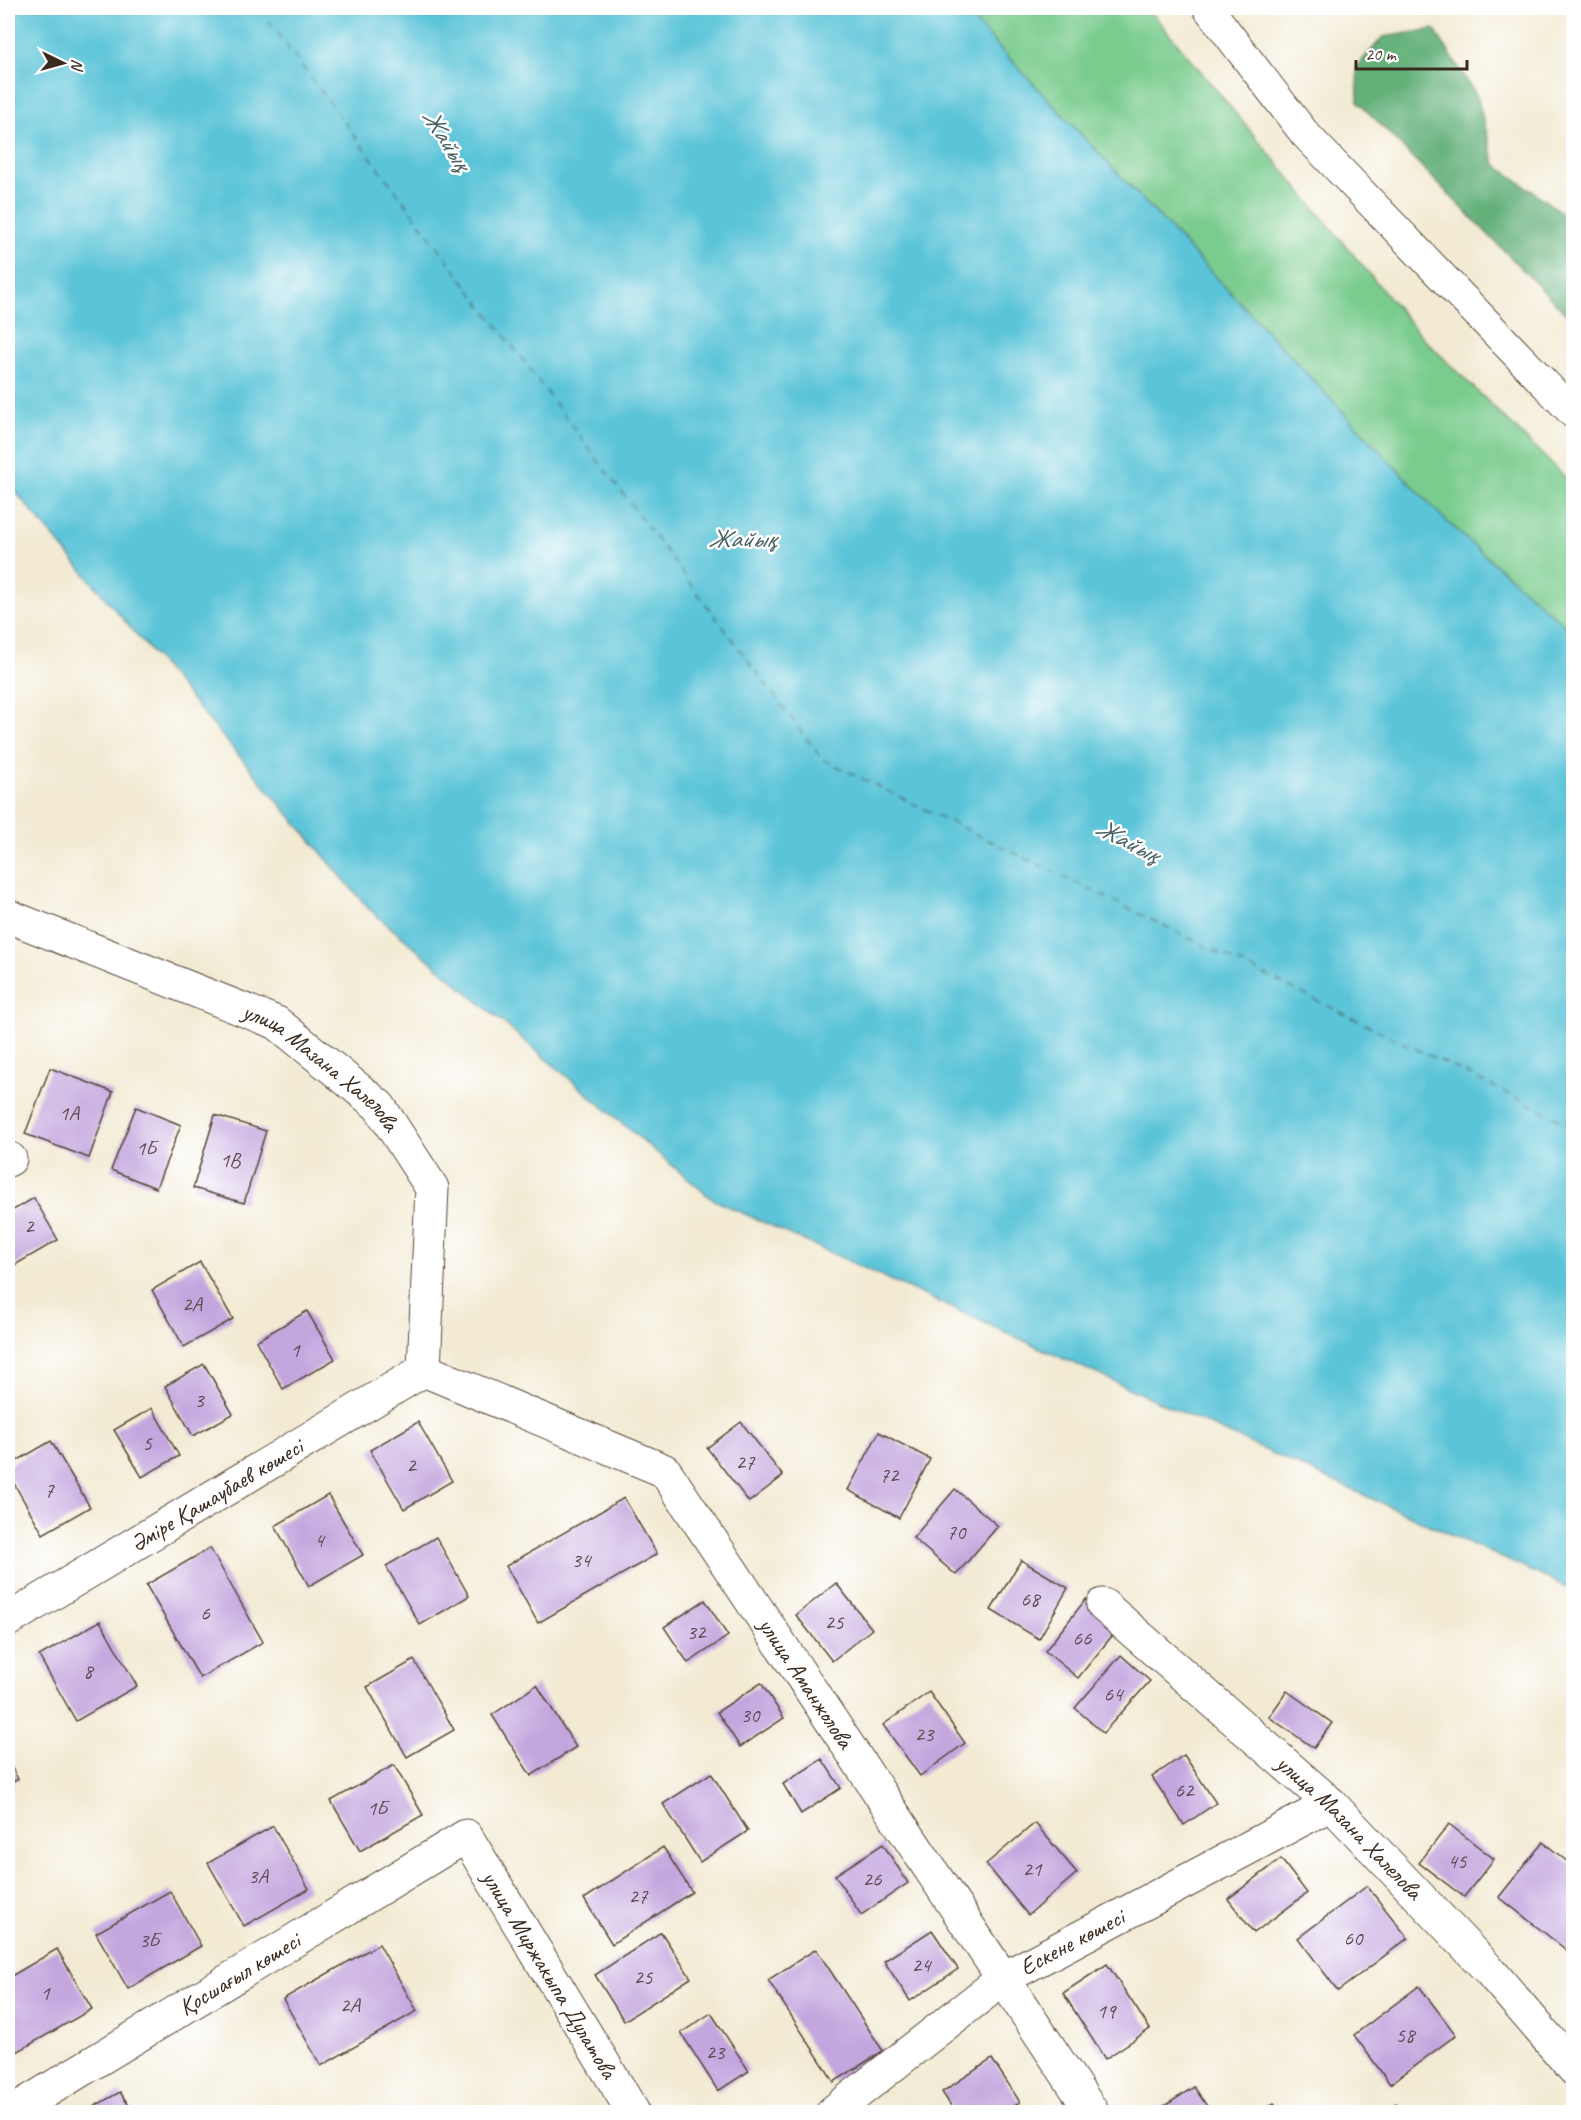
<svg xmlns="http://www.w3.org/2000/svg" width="1581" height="2120" font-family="Caveat,sans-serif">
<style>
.green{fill:#7acc8e;stroke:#5a7b56;stroke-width:1.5}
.forest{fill:#63b079;stroke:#4f6d4c;stroke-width:1.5}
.water{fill:#5bc4d8;stroke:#4b777b;stroke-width:1.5}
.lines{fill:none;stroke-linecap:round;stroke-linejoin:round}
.ferry{stroke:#46605f;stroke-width:1.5;stroke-dasharray:8 6;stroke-linecap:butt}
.building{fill:#c3a6de}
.pedestrian-casing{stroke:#564739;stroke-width:32}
.minor-casing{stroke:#564739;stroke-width:35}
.pedestrian{stroke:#fff;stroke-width:30}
.minor{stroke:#fff;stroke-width:33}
.labels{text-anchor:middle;stroke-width:5;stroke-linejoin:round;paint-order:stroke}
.number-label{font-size:21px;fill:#5d494e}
.street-label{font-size:24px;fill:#3b2a1e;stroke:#fff}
.water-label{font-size:26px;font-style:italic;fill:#46605f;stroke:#fff}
</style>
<rect width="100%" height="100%" fill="#fff"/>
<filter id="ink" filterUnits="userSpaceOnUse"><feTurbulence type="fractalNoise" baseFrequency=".0167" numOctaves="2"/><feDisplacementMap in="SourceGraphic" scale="12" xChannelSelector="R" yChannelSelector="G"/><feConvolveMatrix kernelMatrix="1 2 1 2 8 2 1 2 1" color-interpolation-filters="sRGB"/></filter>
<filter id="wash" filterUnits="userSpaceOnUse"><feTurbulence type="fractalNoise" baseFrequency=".008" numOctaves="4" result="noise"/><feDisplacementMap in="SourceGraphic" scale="24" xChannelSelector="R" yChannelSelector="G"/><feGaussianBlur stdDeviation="1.35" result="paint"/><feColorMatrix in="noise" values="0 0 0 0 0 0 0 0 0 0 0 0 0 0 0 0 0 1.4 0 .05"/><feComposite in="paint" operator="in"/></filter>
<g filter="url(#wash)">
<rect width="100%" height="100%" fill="#f2ead3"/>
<!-- green -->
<path class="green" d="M 962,8 L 1148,8 L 1421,336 L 1573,485 L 1573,633 L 1445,520 Z"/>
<!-- forest -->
<path class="forest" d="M 1434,29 L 1477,96 L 1495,164 L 1573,221 L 1573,321 L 1358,102 L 1357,66 L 1383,37 Z"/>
<!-- water -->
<path class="water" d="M 8,8 L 962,8 L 1445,520 L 1573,633 L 1573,1590 L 712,1199 L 369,909 L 8,483 Z"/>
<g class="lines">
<!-- ferry -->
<path class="ferry" d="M 263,8 L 270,23 L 822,759 L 1574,1126"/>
</g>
<g id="blocks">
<!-- building -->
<g class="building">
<path d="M 50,1068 L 113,1092 L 89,1158 L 25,1134 Z"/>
<path d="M 136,1107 L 181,1125 L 156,1188 L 111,1170 Z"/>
<path d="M 215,1115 L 266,1131 L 244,1203 L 193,1188 Z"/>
<path d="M 34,1198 L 58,1240 L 8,1269 L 8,1213 Z"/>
<path d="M 200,1262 L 233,1319 L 184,1347 L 152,1290 Z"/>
<path d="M 307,1311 L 335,1359 L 283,1389 L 256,1341 Z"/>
<path d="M 204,1364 L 233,1414 L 193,1436 L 165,1386 Z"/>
<path d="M 152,1408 L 179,1456 L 142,1477 L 114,1430 Z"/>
<path d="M 418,1422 L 452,1481 L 404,1509 L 370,1450 Z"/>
<path d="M 741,1422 L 783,1476 L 749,1502 L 707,1448 Z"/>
<path d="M 879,1432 L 930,1459 L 899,1518 L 848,1490 Z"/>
<path d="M 51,1441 L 90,1507 L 43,1534 L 8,1473 L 8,1466 Z"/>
<path d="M 955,1489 L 998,1526 L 956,1575 L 913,1538 Z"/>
<path d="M 328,1495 L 363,1555 L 309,1586 L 275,1526 Z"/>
<path d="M 624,1498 L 657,1554 L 538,1623 L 506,1566 Z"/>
<path d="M 436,1537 L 469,1596 L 420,1625 L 386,1566 Z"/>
<path d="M 210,1548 L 263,1642 L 200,1678 L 146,1585 Z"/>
<path d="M 1021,1560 L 1068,1588 L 1039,1639 L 991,1610 Z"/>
<path d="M 836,1583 L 872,1629 L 832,1661 L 796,1615 Z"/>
<path d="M 1086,1599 L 1120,1626 L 1078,1678 L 1045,1651 Z"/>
<path d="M 705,1600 L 728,1636 L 688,1663 L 664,1627 Z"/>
<path d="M 100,1621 L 137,1686 L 76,1721 L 39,1656 Z"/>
<path d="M 1121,1655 L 1150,1681 L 1103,1733 L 1075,1708 Z"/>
<path d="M 414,1660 L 454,1730 L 407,1757 L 367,1687 Z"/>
<path d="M 761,1683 L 784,1718 L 740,1747 L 717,1712 Z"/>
<path d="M 537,1685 L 576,1747 L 531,1776 L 492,1715 Z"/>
<path d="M 1287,1691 L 1332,1723 L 1314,1748 L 1269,1717 Z"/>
<path d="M 929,1692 L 965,1743 L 920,1776 L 883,1725 Z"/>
<path d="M 1184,1755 L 1216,1803 L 1184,1825 L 1152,1777 Z"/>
<path d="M 822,1759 L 841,1788 L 801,1814 L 783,1784 Z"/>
<path d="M 8,1761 L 18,1779 L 8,1785 Z"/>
<path d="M 394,1765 L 423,1815 L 360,1851 L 331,1801 Z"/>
<path d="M 711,1773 L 748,1831 L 700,1862 L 663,1804 Z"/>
<path d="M 1035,1823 L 1077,1873 L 1028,1915 L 986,1864 Z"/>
<path d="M 1449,1824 L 1494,1859 L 1464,1897 L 1419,1863 Z"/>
<path d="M 273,1826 L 309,1889 L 244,1926 L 208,1863 Z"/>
<path d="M 1543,1842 L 1574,1867 L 1574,1956 L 1499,1897 Z"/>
<path d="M 883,1844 L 908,1883 L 861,1915 L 835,1875 Z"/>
<path d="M 663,1847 L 692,1892 L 612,1944 L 584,1899 Z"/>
<path d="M 1281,1859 L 1307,1893 L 1254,1933 L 1228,1899 Z"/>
<path d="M 1367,1886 L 1408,1938 L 1338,1991 L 1298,1938 Z"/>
<path d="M 170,1891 L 201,1946 L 128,1989 L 96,1933 Z"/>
<path d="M 932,1930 L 958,1969 L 910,2001 L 884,1961 Z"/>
<path d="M 661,1932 L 691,1978 L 624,2021 L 595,1975 Z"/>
<path d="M 379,1944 L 417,2011 L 321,2066 L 283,1999 Z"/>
<path d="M 57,1949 L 92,2009 L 17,2052 L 8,2036 L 8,1978 Z"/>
<path d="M 816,1949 L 883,2051 L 834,2082 L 768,1980 Z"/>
<path d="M 1107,1964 L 1150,2029 L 1105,2059 L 1063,1993 Z"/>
<path d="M 1419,1986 L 1456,2035 L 1390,2084 L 1354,2035 Z"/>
<path d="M 711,2013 L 749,2071 L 718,2091 L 681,2033 Z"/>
<path d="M 992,2059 L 1020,2102 L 1005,2112 L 955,2112 L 942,2092 Z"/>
<path d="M 1194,2087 L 1211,2112 L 1155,2112 Z"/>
<path d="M 120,2092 L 133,2112 L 84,2112 Z"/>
<path d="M 1274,2103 L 1280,2112 L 1260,2112 Z"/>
<path d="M 1396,2103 L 1402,2112 L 1384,2112 Z"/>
</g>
</g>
</g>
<g filter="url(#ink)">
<use href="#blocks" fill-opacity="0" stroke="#564739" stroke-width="1.5"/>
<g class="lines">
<defs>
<path id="pedestrian" d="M 1208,8 L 1305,134 L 1574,414"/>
<g id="minor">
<path id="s1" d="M 8,916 L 277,1023 L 379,1106 L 432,1188 L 424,1370"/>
<path d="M 8,1160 L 10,1159"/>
<path id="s2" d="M 424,1370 L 665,1471 L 1092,2112"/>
<path id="s3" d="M 1103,1605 L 1331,1804 L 1490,1971 L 1574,2069"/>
<path id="s4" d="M 8,1620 L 424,1370"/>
<path id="s5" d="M 12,2112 L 466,1836 L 633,2112"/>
<path id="s6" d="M 833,2112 L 1004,1978 L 1331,1804"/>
</g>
</defs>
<!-- pedestrian casing -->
<use href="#pedestrian" class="pedestrian-casing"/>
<!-- minor casing -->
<use href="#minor" class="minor-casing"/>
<!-- pedestrian -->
<use href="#pedestrian" class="pedestrian"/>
<!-- minor -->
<use href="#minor" class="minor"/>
</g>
</g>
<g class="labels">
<!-- number labels -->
<g class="number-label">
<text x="69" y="1120">1А</text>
<text x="146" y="1155">1Б</text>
<text x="230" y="1167">1В</text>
<text x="29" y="1233">2</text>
<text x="192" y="1311">2А</text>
<text x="295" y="1357">1</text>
<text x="199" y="1407">3</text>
<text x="147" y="1450">5</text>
<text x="745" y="1469">27</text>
<text x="411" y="1472">2</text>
<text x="889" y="1482">72</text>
<text x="49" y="1497">7</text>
<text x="956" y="1539">70</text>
<text x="319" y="1547">4</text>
<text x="581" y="1567">34</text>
<text x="1030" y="1606">68</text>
<text x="205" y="1620">6</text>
<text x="834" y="1629">25</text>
<text x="696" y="1639">32</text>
<text x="1082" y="1645">66</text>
<text x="88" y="1678">8</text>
<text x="1113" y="1701">64</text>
<text x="750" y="1722">30</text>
<text x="924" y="1741">23</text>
<text x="1184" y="1797">62</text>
<text x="377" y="1815">1Б</text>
<text x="1457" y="1868">45</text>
<text x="1032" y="1876">21</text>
<text x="258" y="1883">3А</text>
<text x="872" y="1886">26</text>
<text x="638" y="1903">27</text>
<text x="1353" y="1945">60</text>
<text x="149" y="1947">3Б</text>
<text x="921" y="1972">24</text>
<text x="643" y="1984">25</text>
<text x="45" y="2000">1</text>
<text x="350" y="2012">2А</text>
<text x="1106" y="2018">19</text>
<text x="1405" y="2042">58</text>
<text x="715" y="2059">23</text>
</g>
<!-- street labels -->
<g class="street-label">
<text dy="8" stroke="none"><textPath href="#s1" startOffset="351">улица Мазана Халелова</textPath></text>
<text dy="8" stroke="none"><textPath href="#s4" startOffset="243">Әміре Қашаубаев көшесі</textPath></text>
<text dy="8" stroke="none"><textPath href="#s2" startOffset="516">улица Аманжолова</textPath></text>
<text dy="8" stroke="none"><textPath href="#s3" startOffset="332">улица Мазана Халелова</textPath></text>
<text dy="8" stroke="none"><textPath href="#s6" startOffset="294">Ескене көшесі</textPath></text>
<text dy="8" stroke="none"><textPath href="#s5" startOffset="266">Қосшағыл көшесі</textPath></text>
<text dy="8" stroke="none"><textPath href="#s5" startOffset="693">улица Миржакыпа Дулатова</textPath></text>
</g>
<!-- water labels -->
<g class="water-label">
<text transform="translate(447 139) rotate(57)" y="9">Жайық</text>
<text x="742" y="547">Жайық</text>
<text transform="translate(1128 840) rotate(27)" y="9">Жайық</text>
</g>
</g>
<!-- margin -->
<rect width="1581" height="2120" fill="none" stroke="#fff" stroke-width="30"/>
<!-- north arrow -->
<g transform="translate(63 63) rotate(95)" stroke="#ffffff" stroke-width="4.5" paint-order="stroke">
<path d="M0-4.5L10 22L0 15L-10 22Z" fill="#3b2a1e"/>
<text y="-9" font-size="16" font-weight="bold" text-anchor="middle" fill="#3b2a1e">N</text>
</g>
<!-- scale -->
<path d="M1356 60v9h111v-9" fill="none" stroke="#3b2a1e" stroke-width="3"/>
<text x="1365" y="60" font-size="18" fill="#3b2a1e" stroke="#ffffff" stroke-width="4.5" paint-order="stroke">20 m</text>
</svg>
